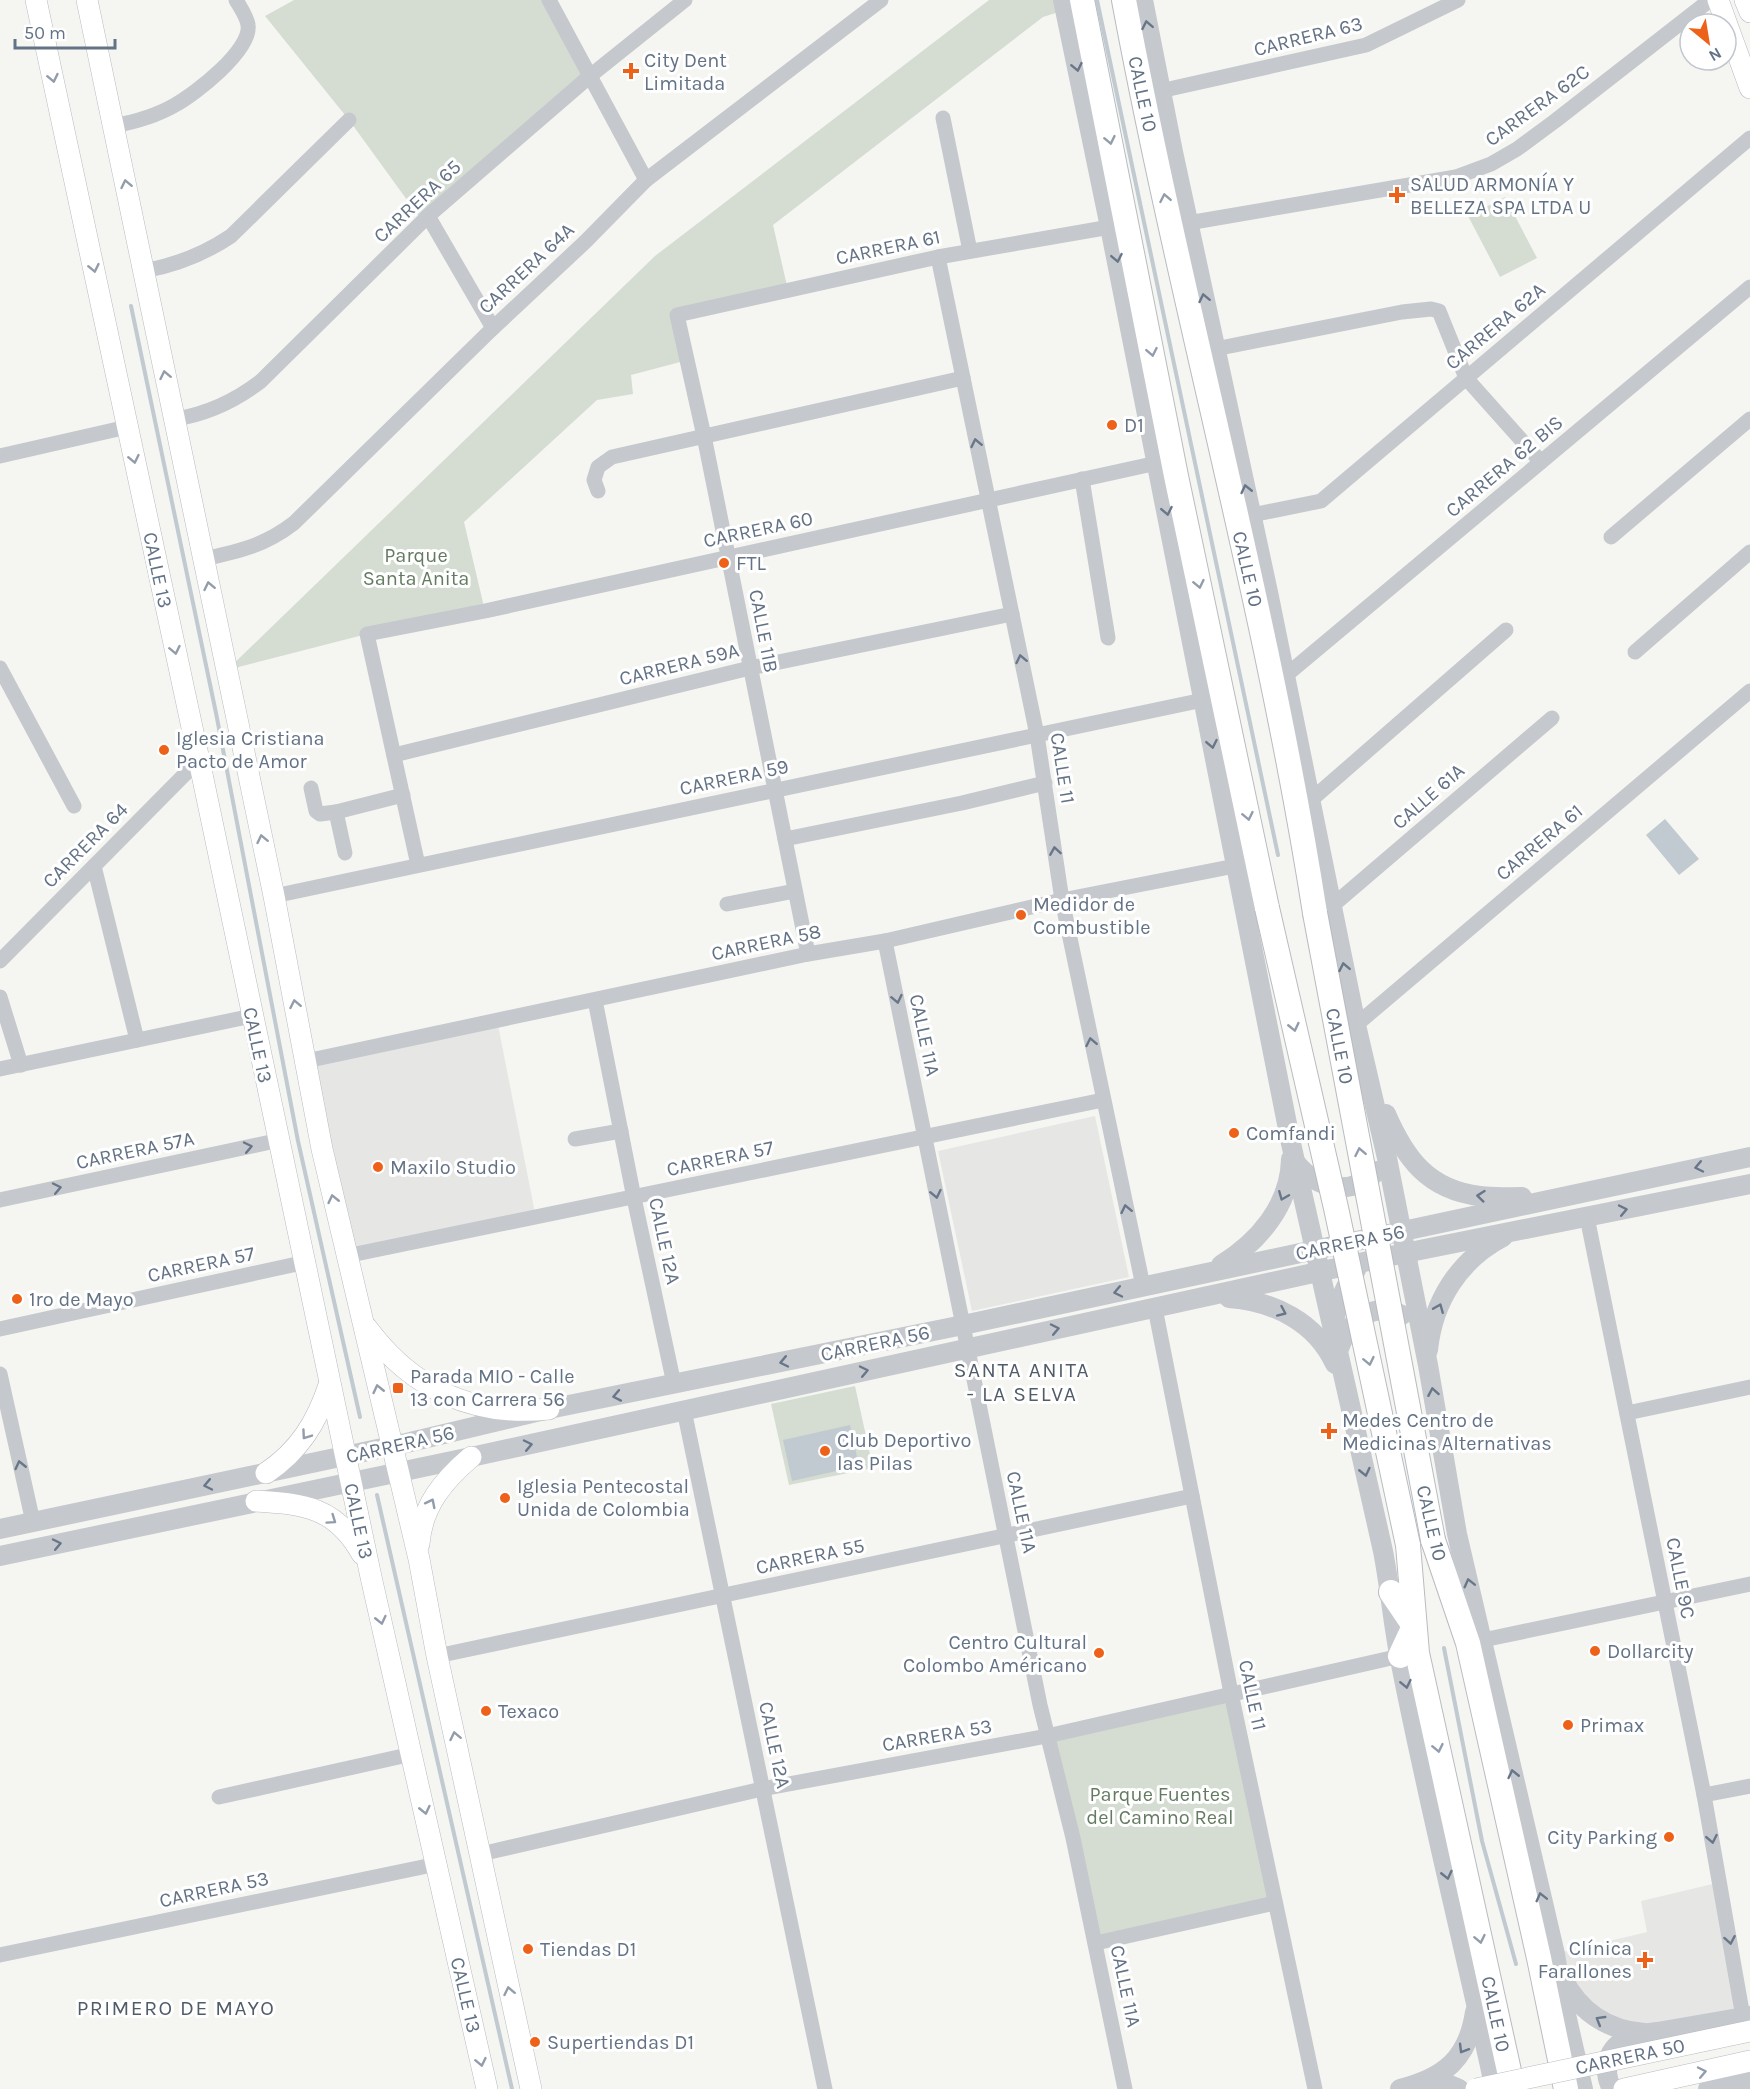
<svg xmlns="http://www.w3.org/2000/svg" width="1750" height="2089" font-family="Karla,sans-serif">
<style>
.built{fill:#e6e7e5}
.green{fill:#d5ddd2}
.water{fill:#c1cad0}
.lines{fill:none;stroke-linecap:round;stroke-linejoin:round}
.stream{stroke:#c1cad0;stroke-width:4}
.secondary-casing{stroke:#b7bbc1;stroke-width:22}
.primary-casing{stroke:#b8bbc0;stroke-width:26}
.minor{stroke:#c5c8cc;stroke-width:15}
.tertiary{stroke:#c5c8cc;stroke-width:20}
.secondary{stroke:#fff;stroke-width:21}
.primary{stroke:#fff;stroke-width:24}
.secondary-bridge-casing{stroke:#b7bbc1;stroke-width:22;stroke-linecap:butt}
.primary-bridge-casing{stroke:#b8bbc0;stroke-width:26;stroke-linecap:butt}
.secondary-bridge{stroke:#fff;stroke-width:21}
.primary-bridge{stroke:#fff;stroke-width:24}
.oneway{stroke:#687689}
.oneway2{stroke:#929caa}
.poi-dot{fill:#ee6119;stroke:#fff;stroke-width:2}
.labels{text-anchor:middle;stroke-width:6;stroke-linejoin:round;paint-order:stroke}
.street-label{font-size:20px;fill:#637285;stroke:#fff}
.poi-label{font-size:20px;fill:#637285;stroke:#fff;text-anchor:start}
.park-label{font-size:20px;fill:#647b62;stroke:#fff}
.neighbourhood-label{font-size:21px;letter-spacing:1.5px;fill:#515c69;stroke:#fff}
</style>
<rect width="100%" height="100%" fill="#f5f6f2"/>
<!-- built -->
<g class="built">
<path d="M 497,1020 L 536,1218 L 346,1256 L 306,1061 Z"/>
<path d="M 1095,1116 L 1129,1277 L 972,1311 L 938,1151 Z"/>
<path d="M 1721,1882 L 1743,2017 L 1655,2032 L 1603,2022 L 1555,1954 L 1647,1932 L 1641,1901 Z"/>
</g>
<!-- green -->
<g class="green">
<path d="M 294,0 L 549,0 L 590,76 L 423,222 L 349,120 L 265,16 Z"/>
<path d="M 989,0 L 1063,0 L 1065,10 L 1043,17 L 773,225 L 788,290 L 677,315 L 688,360 L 631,375 L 633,394 L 597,400 L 464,522 L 485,611 L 367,634 L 227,670 L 655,256 Z"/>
<path d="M 1505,197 L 1537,258 L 1500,277 L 1468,216 Z"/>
<path d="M 855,1386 L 873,1468 L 789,1485 L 771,1404 Z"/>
<path d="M 1231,1693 L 1275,1903 L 1096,1943 L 1047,1736 Z"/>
</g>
<!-- water -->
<g class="water">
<path d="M 1665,819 L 1699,859 L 1679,875 L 1646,835 Z"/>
<path d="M 850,1425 L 859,1466 L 792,1481 L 783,1440 Z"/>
</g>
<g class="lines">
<!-- stream -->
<g class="stream">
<path d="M 1097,0 L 1278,855"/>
<path d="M 131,306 L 216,713 L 298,1141 L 360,1417"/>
<path d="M 377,1495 L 512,2089"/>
<path d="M 1444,1648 L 1482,1841 L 1516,1964"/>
</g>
<defs>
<g id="secondary">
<path d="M 36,0 L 199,760 L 371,1577 L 487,2089"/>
<path d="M 87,0 L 274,896 L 322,1149 L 419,1559 L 437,1656 L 531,2089"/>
<path d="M 1718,0 L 1750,88"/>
<path d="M 1745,0 L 1750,12"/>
<path d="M 367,1328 C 412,1389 473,1417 549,1409"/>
<path d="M 266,1473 C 299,1451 317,1422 329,1385"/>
<path d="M 256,1501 C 304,1504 336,1507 362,1554"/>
<path d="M 419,1544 C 422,1506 443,1481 471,1457"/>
<path d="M 1624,2089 L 1750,2061"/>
</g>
<g id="primary">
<path d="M 1082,0 L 1176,476 L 1267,908"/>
<path d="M 1124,0 C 1181,306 1267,606 1315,913"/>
<path d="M 1433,1540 L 1468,1643 L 1539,1958 L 1566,2089"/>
<path d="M 1408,1545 L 1417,1653 L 1513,2089"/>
<path d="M 1391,1592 L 1414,1626 L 1400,1656"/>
</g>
</defs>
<!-- secondary casing -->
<use href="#secondary" class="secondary-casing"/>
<!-- primary casing -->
<use href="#primary" class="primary-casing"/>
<!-- minor -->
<g class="minor">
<path d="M 549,0 L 646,180"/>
<path d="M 1160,91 L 1366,45 L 1458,0"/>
<path d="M 943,118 L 970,251"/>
<path d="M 113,126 C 135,122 156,116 175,105 C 195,94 252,50 248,25 C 247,17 240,7 236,0"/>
<path d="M 428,216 L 493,328"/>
<path d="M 1188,223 L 1456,177 L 1491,164 L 1517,149 L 1555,121 L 1710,0"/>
<path d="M 938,257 L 1037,735 L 1062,900 L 1143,1286"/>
<path d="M 144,271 C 176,265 203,255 231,236 L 349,120"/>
<path d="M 1215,349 L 1402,312 L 1431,309 L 1439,311 L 1466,378 L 1541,462"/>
<path d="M 175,419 C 207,414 235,401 261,381 L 428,216 L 590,76 L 685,0"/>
<path d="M 0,456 L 127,427"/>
<path d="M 1082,479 L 1108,638"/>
<path d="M 598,491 L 594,480 L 598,467 L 612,457 L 963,378"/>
<path d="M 1252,515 L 1321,501 L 1750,138"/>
<path d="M 1611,537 L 1750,419"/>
<path d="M 204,559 C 240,551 264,546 294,523 L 493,328 L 585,242 L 646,180 L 881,0"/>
<path d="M 1635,652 L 1750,552"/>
<path d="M 0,668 L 74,806"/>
<path d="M 1284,677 L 1750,287"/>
<path d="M 394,755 L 750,668 L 1012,614"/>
<path d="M 311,788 L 316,811 L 320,814 L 336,812"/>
<path d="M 1311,800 L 1506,630"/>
<path d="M 785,839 L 962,803 L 1045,783"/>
<path d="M 345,853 L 336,812 L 403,795"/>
<path d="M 418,865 L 367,634 L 485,611 L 1157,463"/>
<path d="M 94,866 L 137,1040"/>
<path d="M 274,896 L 1203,700"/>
<path d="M 727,904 L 795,891"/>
<path d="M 1332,906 L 1552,718"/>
<path d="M 885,941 L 1040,1705 L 1073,1838 L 1125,2089"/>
<path d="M 808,954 L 704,436 L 677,315 L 938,257 L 1110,227"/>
<path d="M 0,961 L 199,760"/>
<path d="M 0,997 L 21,1065"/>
<path d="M 595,1000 L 634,1198 L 674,1384"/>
<path d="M 1356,1025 L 1750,691"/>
<path d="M 306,1061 L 808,954 L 885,941 L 1062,900 L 1235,866"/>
<path d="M 0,1069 L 252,1016"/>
<path d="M 575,1139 L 621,1131"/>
<path d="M 0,1200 L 280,1140"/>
<path d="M 1587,1217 L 1704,1795 L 1743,2017"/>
<path d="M 346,1256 L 1103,1100"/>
<path d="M 1155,1308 L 1231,1693 L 1315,2089"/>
<path d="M 0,1329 L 306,1262"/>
<path d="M 0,1374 L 33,1522"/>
<path d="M 684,1410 L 825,2089"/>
<path d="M 1627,1413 L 1750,1387"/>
<path d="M 1483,1640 L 1750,1584"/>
<path d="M 437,1656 L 1192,1496"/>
<path d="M 1704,1795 L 1750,1786"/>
<path d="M 219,1797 L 412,1754"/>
<path d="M 481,1854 L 762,1789 L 1047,1736 L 1400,1656"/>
<path d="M 1096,1943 L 1275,1903"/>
<path d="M 0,1955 L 437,1864"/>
</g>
<!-- tertiary -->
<g class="tertiary">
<path d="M 1063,0 L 1110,227 L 1290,1139 L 1383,1551 C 1390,1587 1393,1623 1400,1659 C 1428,1803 1464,1945 1495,2089"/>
<path d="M 1143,0 L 1173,152 L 1268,592 L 1356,1025 L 1387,1158 L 1428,1365 L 1457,1534 L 1555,1954 L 1562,1997 L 1583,2089"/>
<path d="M 1386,1114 C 1405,1158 1428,1190 1480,1196 C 1494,1198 1508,1197 1522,1197"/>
<path d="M 1296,1163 C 1318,1190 1351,1197 1377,1171"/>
<path d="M 1221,1265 C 1258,1242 1290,1206 1291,1159"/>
<path d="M 1229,1298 C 1273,1301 1316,1322 1335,1364"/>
<path d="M 1333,1325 C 1337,1304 1344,1288 1356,1270"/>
<path d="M 1428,1350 C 1433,1301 1459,1260 1503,1237"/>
<path d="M 1338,1351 C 1348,1323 1370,1300 1402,1315"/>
<path d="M 0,1529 L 406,1443 L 549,1409 L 963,1325 L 1750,1157"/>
<path d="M 0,1556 L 471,1457 L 1405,1253 L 1750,1184"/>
<path d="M 1563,1979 C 1580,2012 1607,2030 1644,2033"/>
<path d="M 1423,2084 L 1445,2083 L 1459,2089"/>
<path d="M 1400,2089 C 1444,2078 1468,2059 1475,2012"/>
<path d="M 1612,2089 C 1603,2072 1606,2051 1623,2041 C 1634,2034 1651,2033 1663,2031 C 1692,2026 1721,2021 1750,2016"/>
<path d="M 1708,2089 L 1750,2079"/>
</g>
<!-- secondary -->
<use href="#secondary" class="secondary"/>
<!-- primary -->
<use href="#primary" class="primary"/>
<defs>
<path id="secondary-bridge" d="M 1476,2089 L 1750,2031"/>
<g id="primary-bridge">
<path d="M 1267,908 L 1336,1208 L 1408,1545"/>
<path d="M 1315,913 L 1433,1540"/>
</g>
</defs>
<!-- secondary-bridge casing -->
<use href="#secondary-bridge" class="secondary-bridge-casing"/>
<!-- primary-bridge casing -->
<use href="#primary-bridge" class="primary-bridge-casing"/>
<!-- secondary-bridge -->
<use href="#secondary-bridge" class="secondary-bridge"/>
<!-- primary-bridge -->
<use href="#primary-bridge" class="primary-bridge"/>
</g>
<!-- one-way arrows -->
<defs><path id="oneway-chevron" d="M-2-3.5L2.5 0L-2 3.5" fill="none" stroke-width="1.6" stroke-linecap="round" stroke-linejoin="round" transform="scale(1.5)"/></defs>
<g class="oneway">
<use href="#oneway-chevron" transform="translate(1147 25) rotate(-101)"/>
<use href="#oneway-chevron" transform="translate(1077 67) rotate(78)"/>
<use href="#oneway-chevron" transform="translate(1117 258) rotate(79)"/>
<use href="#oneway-chevron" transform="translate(1204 298) rotate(-102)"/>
<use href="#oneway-chevron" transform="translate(976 443) rotate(-102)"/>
<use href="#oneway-chevron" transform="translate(1246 489) rotate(-103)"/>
<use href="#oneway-chevron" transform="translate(1167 511) rotate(79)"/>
<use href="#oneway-chevron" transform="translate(1021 659) rotate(-102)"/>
<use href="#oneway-chevron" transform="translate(1212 744) rotate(79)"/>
<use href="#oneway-chevron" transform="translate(1055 851) rotate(-99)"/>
<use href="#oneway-chevron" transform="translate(1344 967) rotate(-101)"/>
<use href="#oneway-chevron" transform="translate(897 999) rotate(78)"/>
<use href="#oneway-chevron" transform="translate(1091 1042) rotate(-101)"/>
<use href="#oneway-chevron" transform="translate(248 1147) rotate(-12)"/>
<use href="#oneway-chevron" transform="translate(1699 1167) rotate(168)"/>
<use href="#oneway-chevron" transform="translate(57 1188) rotate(-12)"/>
<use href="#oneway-chevron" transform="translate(936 1194) rotate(78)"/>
<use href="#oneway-chevron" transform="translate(1283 1196) rotate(112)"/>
<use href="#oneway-chevron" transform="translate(1481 1196) rotate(-174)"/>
<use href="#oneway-chevron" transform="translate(1126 1209) rotate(-102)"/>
<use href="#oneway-chevron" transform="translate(1623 1210) rotate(-12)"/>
<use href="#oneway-chevron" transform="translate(1118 1292) rotate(168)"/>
<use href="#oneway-chevron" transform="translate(1439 1308) rotate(-68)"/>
<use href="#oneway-chevron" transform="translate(1282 1312) rotate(24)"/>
<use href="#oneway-chevron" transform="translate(1055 1329) rotate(-12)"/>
<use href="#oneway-chevron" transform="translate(784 1362) rotate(168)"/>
<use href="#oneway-chevron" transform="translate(864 1371) rotate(-12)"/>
<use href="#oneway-chevron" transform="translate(1433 1392) rotate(-100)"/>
<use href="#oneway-chevron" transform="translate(617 1396) rotate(169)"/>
<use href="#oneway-chevron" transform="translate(528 1445) rotate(-12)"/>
<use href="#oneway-chevron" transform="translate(20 1465) rotate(-103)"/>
<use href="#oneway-chevron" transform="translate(1365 1472) rotate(77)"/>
<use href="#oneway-chevron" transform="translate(208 1485) rotate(168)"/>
<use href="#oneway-chevron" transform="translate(57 1544) rotate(-12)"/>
<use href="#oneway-chevron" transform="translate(1469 1583) rotate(-104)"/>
<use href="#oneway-chevron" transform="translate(1406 1684) rotate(78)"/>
<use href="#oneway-chevron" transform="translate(1513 1774) rotate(-103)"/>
<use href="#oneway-chevron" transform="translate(1712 1839) rotate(79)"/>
<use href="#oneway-chevron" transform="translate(1447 1875) rotate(77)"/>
<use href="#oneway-chevron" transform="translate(1541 1897) rotate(-104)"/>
<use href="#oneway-chevron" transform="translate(1730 1940) rotate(80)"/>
<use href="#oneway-chevron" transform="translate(1600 2020) rotate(-149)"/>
<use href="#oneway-chevron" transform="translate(1463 2049) rotate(121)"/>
</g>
<g class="oneway2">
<use href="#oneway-chevron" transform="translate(53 78) rotate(78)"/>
<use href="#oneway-chevron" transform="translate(1110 140) rotate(78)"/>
<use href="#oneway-chevron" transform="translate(126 184) rotate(-102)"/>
<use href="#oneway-chevron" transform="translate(1165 198) rotate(-101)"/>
<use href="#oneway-chevron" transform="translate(94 268) rotate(78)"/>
<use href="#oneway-chevron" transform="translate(1152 352) rotate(79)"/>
<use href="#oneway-chevron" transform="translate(165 375) rotate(-102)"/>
<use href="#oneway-chevron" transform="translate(134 459) rotate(78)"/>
<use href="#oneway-chevron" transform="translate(1199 584) rotate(78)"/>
<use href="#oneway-chevron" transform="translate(209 586) rotate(-102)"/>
<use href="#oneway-chevron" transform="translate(175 650) rotate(78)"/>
<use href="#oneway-chevron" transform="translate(1248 816) rotate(78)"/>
<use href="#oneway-chevron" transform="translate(262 839) rotate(-102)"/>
<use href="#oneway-chevron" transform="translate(295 1004) rotate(-101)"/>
<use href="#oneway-chevron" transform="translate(1294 1027) rotate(77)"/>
<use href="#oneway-chevron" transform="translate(1360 1152) rotate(-101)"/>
<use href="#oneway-chevron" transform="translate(333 1199) rotate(-103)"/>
<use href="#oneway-chevron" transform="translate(1369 1361) rotate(78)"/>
<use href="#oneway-chevron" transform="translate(378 1389) rotate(-103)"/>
<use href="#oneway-chevron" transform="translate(306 1435) rotate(125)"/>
<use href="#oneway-chevron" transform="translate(431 1503) rotate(-63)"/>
<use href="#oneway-chevron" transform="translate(332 1520) rotate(35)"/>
<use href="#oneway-chevron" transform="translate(381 1620) rotate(77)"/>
<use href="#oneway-chevron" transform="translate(455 1736) rotate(-102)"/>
<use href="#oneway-chevron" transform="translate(1438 1748) rotate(78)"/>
<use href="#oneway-chevron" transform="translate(425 1810) rotate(77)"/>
<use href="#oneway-chevron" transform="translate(1480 1939) rotate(78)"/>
<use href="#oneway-chevron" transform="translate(509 1991) rotate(-102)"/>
<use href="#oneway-chevron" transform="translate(481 2062) rotate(78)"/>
<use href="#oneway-chevron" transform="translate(1702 2072) rotate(-12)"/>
</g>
<!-- markers -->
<g class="poi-dot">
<path d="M628 62h6v6h6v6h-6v6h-6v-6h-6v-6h6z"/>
<path d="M1394 186h6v6h6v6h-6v6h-6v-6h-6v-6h6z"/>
<circle cx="1112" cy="425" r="6"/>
<circle cx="724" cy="563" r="6"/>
<circle cx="164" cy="750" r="6"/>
<circle cx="1021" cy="915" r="6"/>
<circle cx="1234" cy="1133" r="6"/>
<circle cx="378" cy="1167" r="6"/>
<circle cx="17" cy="1299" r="6"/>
<rect x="392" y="1382" width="12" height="12" rx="3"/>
<path d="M1326 1422h6v6h6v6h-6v6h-6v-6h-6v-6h6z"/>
<circle cx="825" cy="1451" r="6"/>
<circle cx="505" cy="1498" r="6"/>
<circle cx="1595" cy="1651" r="6"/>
<circle cx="1099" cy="1653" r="6"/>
<circle cx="486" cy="1711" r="6"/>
<circle cx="1568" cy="1725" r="6"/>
<circle cx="1669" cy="1837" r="6"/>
<circle cx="528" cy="1949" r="6"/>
<path d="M1642 1951h6v6h6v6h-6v6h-6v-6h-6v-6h6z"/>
<circle cx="535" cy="2042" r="6"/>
</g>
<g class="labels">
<!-- street labels -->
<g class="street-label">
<text transform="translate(1308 36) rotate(-14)" y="7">CARRERA 63</text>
<text transform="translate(1143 94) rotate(78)" y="7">CALLE 10</text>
<text transform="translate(1537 105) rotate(-36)" y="7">CARRERA 62C</text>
<text transform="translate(417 201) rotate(-43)" y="7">CARRERA 65</text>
<text transform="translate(888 247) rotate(-12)" y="7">CARRERA 61</text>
<text transform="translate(526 268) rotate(-43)" y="7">CARRERA 64A</text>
<text transform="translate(1495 326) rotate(-40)" y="7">CARRERA 62A</text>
<text transform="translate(1504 466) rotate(-40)" y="7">CARRERA 62 BIS</text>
<text transform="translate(758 529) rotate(-12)" y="7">CARRERA 60</text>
<text transform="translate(1248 569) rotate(77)" y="7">CALLE 10</text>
<text transform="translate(158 570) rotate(78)" y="7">CALLE 13</text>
<text transform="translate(764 631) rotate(79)" y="7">CALLE 11B</text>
<text transform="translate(679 664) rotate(-14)" y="7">CARRERA 59A</text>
<text transform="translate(1063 768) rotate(81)" y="7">CALLE 11</text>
<text transform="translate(734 777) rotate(-12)" y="7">CARRERA 59</text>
<text transform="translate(1428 796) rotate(-41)" y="7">CALLE 61A</text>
<text transform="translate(1539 842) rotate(-40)" y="7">CARRERA 61</text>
<text transform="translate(85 845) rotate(-45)" y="7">CARRERA 64</text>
<text transform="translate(766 942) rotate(-12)" y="7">CARRERA 58</text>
<text transform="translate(925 1035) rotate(78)" y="7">CALLE 11A</text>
<text transform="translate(258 1045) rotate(78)" y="7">CALLE 13</text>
<text transform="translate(1340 1046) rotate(79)" y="7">CALLE 10</text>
<text transform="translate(135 1150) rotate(-12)" y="7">CARRERA 57A</text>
<text transform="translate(720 1158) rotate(-12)" y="7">CARRERA 57</text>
<text transform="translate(665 1241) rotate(78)" y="7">CALLE 12A</text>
<text transform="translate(1350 1242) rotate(-12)" y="7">CARRERA 56</text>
<text transform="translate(201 1264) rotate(-12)" y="7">CARRERA 57</text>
<text transform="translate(875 1343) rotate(-12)" y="7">CARRERA 56</text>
<text transform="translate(400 1444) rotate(-13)" y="7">CARRERA 56</text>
<text transform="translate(1022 1512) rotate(78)" y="7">CALLE 11A</text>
<text transform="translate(359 1521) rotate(78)" y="7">CALLE 13</text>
<text transform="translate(1432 1523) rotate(77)" y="7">CALLE 10</text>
<text transform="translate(810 1556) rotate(-12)" y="7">CARRERA 55</text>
<text transform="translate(1681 1578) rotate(79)" y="7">CALLE 9C</text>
<text transform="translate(1253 1695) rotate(78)" y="7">CALLE 11</text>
<text transform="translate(937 1735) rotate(-10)" y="7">CARRERA 53</text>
<text transform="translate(775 1745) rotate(78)" y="7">CALLE 12A</text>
<text transform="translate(214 1889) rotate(-12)" y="7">CARRERA 53</text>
<text transform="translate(1126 1986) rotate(78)" y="7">CALLE 11A</text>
<text transform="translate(466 1995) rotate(77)" y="7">CALLE 13</text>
<text transform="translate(1496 2014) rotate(78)" y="7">CALLE 10</text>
<text transform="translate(1630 2056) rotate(-12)" y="7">CARRERA 50</text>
</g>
<!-- poi labels -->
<g class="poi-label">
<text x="644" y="67">City Dent<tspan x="644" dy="23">Limitada</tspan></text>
<text x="1410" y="191">SALUD ARMONÍA Y<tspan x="1410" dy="23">BELLEZA SPA LTDA U</tspan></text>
<text x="1124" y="432">D1</text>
<text x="736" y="570">FTL</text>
<text x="176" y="745">Iglesia Cristiana<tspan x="176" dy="23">Pacto de Amor</tspan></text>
<text x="1033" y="911">Medidor de<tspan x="1033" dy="23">Combustible</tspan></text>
<text x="1246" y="1140">Comfandi</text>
<text x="390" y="1174">Maxilo Studio</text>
<text x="29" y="1306">1ro de Mayo</text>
<text x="410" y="1383">Parada MIO - Calle<tspan x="410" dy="23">13 con Carrera 56</tspan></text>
<text x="1342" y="1427">Medes Centro de<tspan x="1342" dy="23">Medicinas Alternativas</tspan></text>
<text x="837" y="1447">Club Deportivo<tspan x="837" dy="23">las Pilas</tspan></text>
<text x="517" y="1493">Iglesia Pentecostal<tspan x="517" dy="23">Unida de Colombia</tspan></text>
<text x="1087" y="1649" text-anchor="end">Centro Cultural<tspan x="1087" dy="23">Colombo Américano</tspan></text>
<text x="1607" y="1658">Dollarcity</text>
<text x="498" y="1718">Texaco</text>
<text x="1580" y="1732">Primax</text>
<text x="1657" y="1844" text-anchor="end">City Parking</text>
<text x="1632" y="1955" text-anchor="end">Clínica<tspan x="1632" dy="23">Farallones</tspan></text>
<text x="540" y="1956">Tiendas D1</text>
<text x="547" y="2049">Supertiendas D1</text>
</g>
<!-- park labels -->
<g class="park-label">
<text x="416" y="562">Parque<tspan x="416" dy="23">Santa Anita</tspan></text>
<text x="1160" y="1801">Parque Fuentes<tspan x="1160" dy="23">del Camino Real</tspan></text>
</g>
<!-- neighbourhood labels -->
<g class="neighbourhood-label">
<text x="1022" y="1377">SANTA ANITA<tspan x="1022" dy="24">- LA SELVA</tspan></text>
<text x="176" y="2015">PRIMERO DE MAYO</text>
</g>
</g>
<!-- north arrow -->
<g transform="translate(1708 42) rotate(150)"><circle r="28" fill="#ffffff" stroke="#c1c7ce" stroke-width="1.5"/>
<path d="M0-4.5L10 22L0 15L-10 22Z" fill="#ee6119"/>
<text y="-9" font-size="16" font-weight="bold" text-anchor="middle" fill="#637285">N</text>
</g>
<!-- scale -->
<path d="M15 39v9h100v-9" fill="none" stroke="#637285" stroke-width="3"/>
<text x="24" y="39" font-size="18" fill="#637285" stroke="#ffffff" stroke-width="4.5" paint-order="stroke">50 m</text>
</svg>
